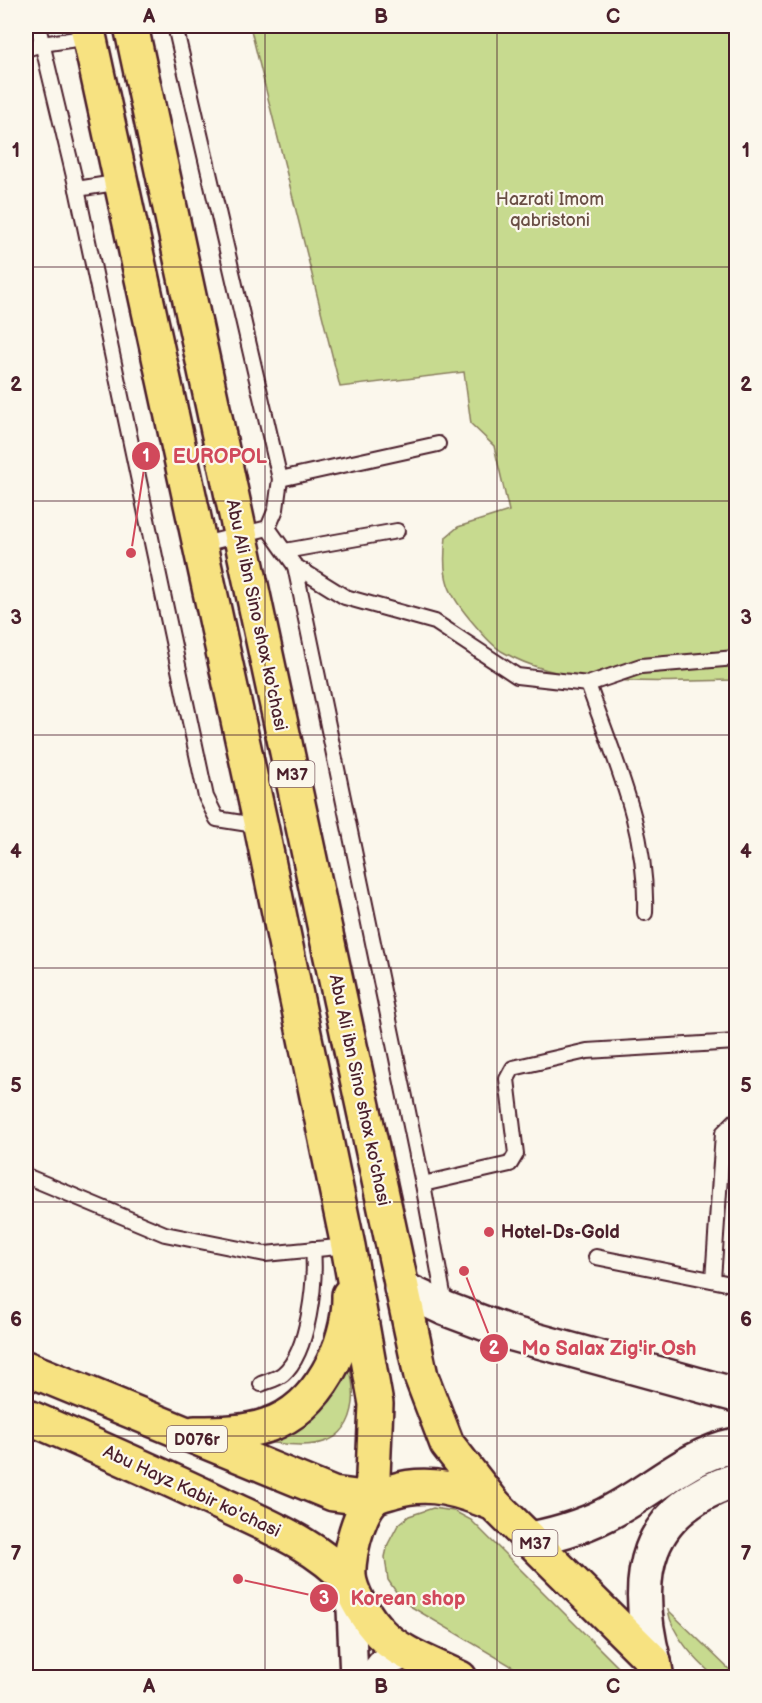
<svg xmlns="http://www.w3.org/2000/svg" width="762" height="1703" font-family="'Balsamiq Sans',sans-serif">
<style>
.green{fill:#c7da8f;stroke:#887c5d;stroke-width:1.5}
.lines{fill:none;stroke-linecap:round;stroke-linejoin:round}
.lane-casing{stroke:#4a1f2b;stroke-width:18}
.street-casing{stroke:#4a1f2b;stroke-width:32}
.secondary-casing{stroke:#4a1f2b;stroke-width:38}
.primary-casing{stroke:#4a1f2b;stroke-width:38}
.lane{stroke:#fbf7ec;stroke-width:14}
.street{stroke:#fbf7ec;stroke-width:27}
.secondary{stroke:#fbf7ec;stroke-width:33}
.primary{stroke:#f7e281;stroke-width:33}
.grid{fill:none;stroke:#4a1f2b;stroke-width:1.5;stroke-opacity:0.55}
.poi-dot{fill:#d1495b;stroke:#fbf7ec;stroke-width:2}
.labels{text-anchor:middle;stroke-width:4.5;stroke-linejoin:round;paint-order:stroke}
.shield{fill:#fbf7ec;stroke:#7f6065;stroke-width:1.5}
.shield-label{font-size:16px;font-weight:bold;fill:#4a1f2b}
.park-label{font-size:18px;fill:#694e44;stroke:#fbf7ec}
.street-label{font-size:18px;fill:#4a1f2b;stroke:#fbf7ec}
.poi-label{font-size:18px;font-weight:bold;fill:#4a1f2b;stroke:#fbf7ec;text-anchor:start}
.leader{fill:none;stroke:#d1495b;stroke-width:2}
.callout-dot{fill:#d1495b;stroke:#fbf7ec;stroke-width:2}
.mark-label{font-size:18px;text-anchor:middle;font-weight:bold;fill:#fff}
.callout-label{font-size:20px;text-anchor:middle;font-weight:bold;fill:#d1495b;stroke:#fbf7ec;stroke-width:4.5;stroke-linejoin:round;paint-order:stroke}
.neatline{fill:none;stroke:#4a1f2b;stroke-width:2}
.grid-label{font-size:20px;text-anchor:middle;font-weight:bold;fill:#4a1f2b}
</style>
<rect width="100%" height="100%" fill="#fbf7ec"/>
<filter id="ink" filterUnits="userSpaceOnUse"><feTurbulence type="fractalNoise" baseFrequency=".0167" numOctaves="2"/><feDisplacementMap in="SourceGraphic" scale="12" xChannelSelector="R" yChannelSelector="G"/><feConvolveMatrix kernelMatrix="1 2 1 2 8 2 1 2 1" color-interpolation-filters="sRGB"/></filter>
<g filter="url(#ink)">
<!-- green -->
<g class="green">
<path d="M 250,26 L 736,26 L 736,680 C 663,681 569,690 503,652 C 492,646 482,633 474,624 C 447,593 441,578 446,537 L 458,527 L 509,511 L 494,446 L 471,424 L 464,372 L 340,387 Z"/>
<path d="M 349,1362 C 351,1375 355,1390 353,1403 C 347,1449 310,1447 274,1443 L 316,1413 Z"/>
<path d="M 433,1508 L 454,1511 L 471,1520 L 628,1677 L 530,1677 L 403,1602 L 388,1580 L 385,1557 L 388,1544 L 398,1525 L 409,1516 Z"/>
<path d="M 668,1610 L 736,1676 L 736,1677 L 715,1677 C 696,1660 672,1636 668,1610 Z"/>
</g>
<g class="lines">
<defs>
<g id="lane">
<path d="M 38,26 L 77,189 L 206,797 L 217,819 L 261,826"/>
<path d="M 175,26 L 280,479"/>
<path d="M 26,49 L 42,44 L 90,37"/>
<path d="M 77,189 L 121,182"/>
<path d="M 268,528 L 295,566 L 345,597 L 435,622 L 517,676 L 588,684 L 641,666 L 736,658"/>
<path d="M 199,545 L 268,528 L 276,509 L 280,479 L 438,444"/>
<path d="M 285,551 L 397,531"/>
<path d="M 295,566 L 423,1184 L 445,1305"/>
<path d="M 588,684 C 615,761 648,830 645,913"/>
<path d="M 26,1176 L 165,1234 L 265,1254 L 348,1246"/>
<path d="M 423,1184 L 510,1164 L 516,1154 L 507,1079 L 513,1068 L 587,1051 L 736,1042"/>
<path d="M 596,1257 L 736,1285"/>
<path d="M 713,1280 L 723,1133 L 736,1120"/>
<path d="M 261,1384 C 268,1381 277,1379 283,1374 C 309,1352 316,1281 313,1249"/>
</g>
<g id="street">
<path d="M 350,1586 L 354,1678"/>
<path d="M 370,1678 L 381,1664 L 411,1653"/>
</g>
<g id="secondary">
<path d="M 401,1288 L 446,1309 L 513,1334 L 736,1395"/>
<path d="M 531,1539 C 561,1533 588,1525 614,1510 C 655,1488 690,1454 736,1445"/>
<path d="M 654,1662 C 632,1576 643,1510 736,1480"/>
</g>
<g id="primary">
<path d="M 87,26 L 261,826 L 348,1246 L 376,1404 L 372,1499"/>
<path d="M 131,26 L 421,1376 L 447,1444 L 494,1504"/>
<path d="M 26,1368 L 333,1494 L 372,1499"/>
<path d="M 26,1416 C 93,1445 160,1474 226,1506 C 270,1527 316,1545 349,1581"/>
<path d="M 195,1433 C 219,1433 245,1433 268,1425 C 318,1409 350,1345 349,1295"/>
<path d="M 460,1678 C 434,1665 400,1654 380,1633 C 368,1620 354,1599 350,1582 C 345,1563 358,1514 372,1500 C 376,1495 387,1493 393,1491 C 429,1480 460,1490 494,1504 L 654,1662 L 657,1678"/>
</g>
</defs>
<!-- lane casing -->
<use href="#lane" class="lane-casing"/>
<!-- street casing -->
<use href="#street" class="street-casing"/>
<!-- secondary casing -->
<use href="#secondary" class="secondary-casing"/>
<!-- primary casing -->
<use href="#primary" class="primary-casing"/>
<!-- lane -->
<use href="#lane" class="lane"/>
<!-- street -->
<use href="#street" class="street"/>
<!-- secondary -->
<use href="#secondary" class="secondary"/>
<!-- primary -->
<use href="#primary" class="primary"/>
</g>
</g>
<!-- grid -->
<path class="grid" d="M 265,26 L 265,1678M 497,26 L 497,1678M 26,267 L 736,267M 26,501 L 736,501M 26,735 L 736,735M 26,968 L 736,968M 26,1202 L 736,1202M 26,1436 L 736,1436"/>
<!-- markers -->
<circle class="poi-dot" cx="489" cy="1232" r="6"/>
<g class="labels">
<!-- shield labels -->
<g class="shield">
<rect x="269.5" y="761" width="45" height="26" rx="4.5"/>
<rect x="167" y="1426" width="60" height="26" rx="4.5"/>
<rect x="512.5" y="1530" width="45" height="26" rx="4.5"/>
</g>
<g class="shield-label">
<text x="292" y="780">M37</text>
<text x="197" y="1445">D076r</text>
<text x="535" y="1549">M37</text>
</g>
<!-- park labels -->
<g class="park-label">
<text x="550" y="205">Hazrati Imom<tspan x="550" dy="21">qabristoni</tspan></text>
</g>
<!-- street labels -->
<g class="street-label">
<text transform="translate(257 615) rotate(78)" y="6">Abu Ali ibn Sino shox ko'chasi</text>
<text transform="translate(360 1090) rotate(78)" y="6">Abu Ali ibn Sino shox ko'chasi</text>
<text transform="translate(192 1491) rotate(25)" y="6">Abu Hayz Kabir ko'chasi</text>
</g>
<!-- poi labels -->
<g class="poi-label">
<text x="501" y="1238">Hotel-Ds-Gold</text>
</g>
</g>
<!-- callouts -->
<path class="leader" d="M131 553L146 456M464 1271L494 1348M238 1579L324 1598"/>
<g class="callout-dot">
<circle cx="131" cy="553" r="6"/>
<circle cx="464" cy="1271" r="6"/>
<circle cx="238" cy="1579" r="6"/>
<circle cx="146" cy="456" r="15"/>
<circle cx="494" cy="1348" r="15"/>
<circle cx="324" cy="1598" r="15"/>
</g>
<g class="mark-label">
<text x="146" y="462">1</text>
<text x="494" y="1354">2</text>
<text x="324" y="1604">3</text>
</g>
<g class="callout-label">
<text x="220" y="463">EUROPOL</text>
<text x="609" y="1355">Mo Salax Zig'ir Osh</text>
<text x="408" y="1605">Korean shop</text>
</g>
<!-- margin -->
<rect width="762" height="1703" fill="none" stroke="#fbf7ec" stroke-width="66"/>
<rect x="33" y="33" width="696" height="1637" class="neatline"/>
<g class="grid-label">
<text x="149" y="23">A</text>
<text x="381" y="23">B</text>
<text x="613" y="23">C</text>
<text x="16" y="157">1</text>
<text x="746" y="157">1</text>
<text x="16" y="391">2</text>
<text x="746" y="391">2</text>
<text x="16" y="624">3</text>
<text x="746" y="624">3</text>
<text x="16" y="858">4</text>
<text x="746" y="858">4</text>
<text x="16" y="1092">5</text>
<text x="746" y="1092">5</text>
<text x="16" y="1326">6</text>
<text x="746" y="1326">6</text>
<text x="16" y="1560">7</text>
<text x="746" y="1560">7</text>
<text x="149" y="1693">A</text>
<text x="381" y="1693">B</text>
<text x="613" y="1693">C</text>
</g>
</svg>
